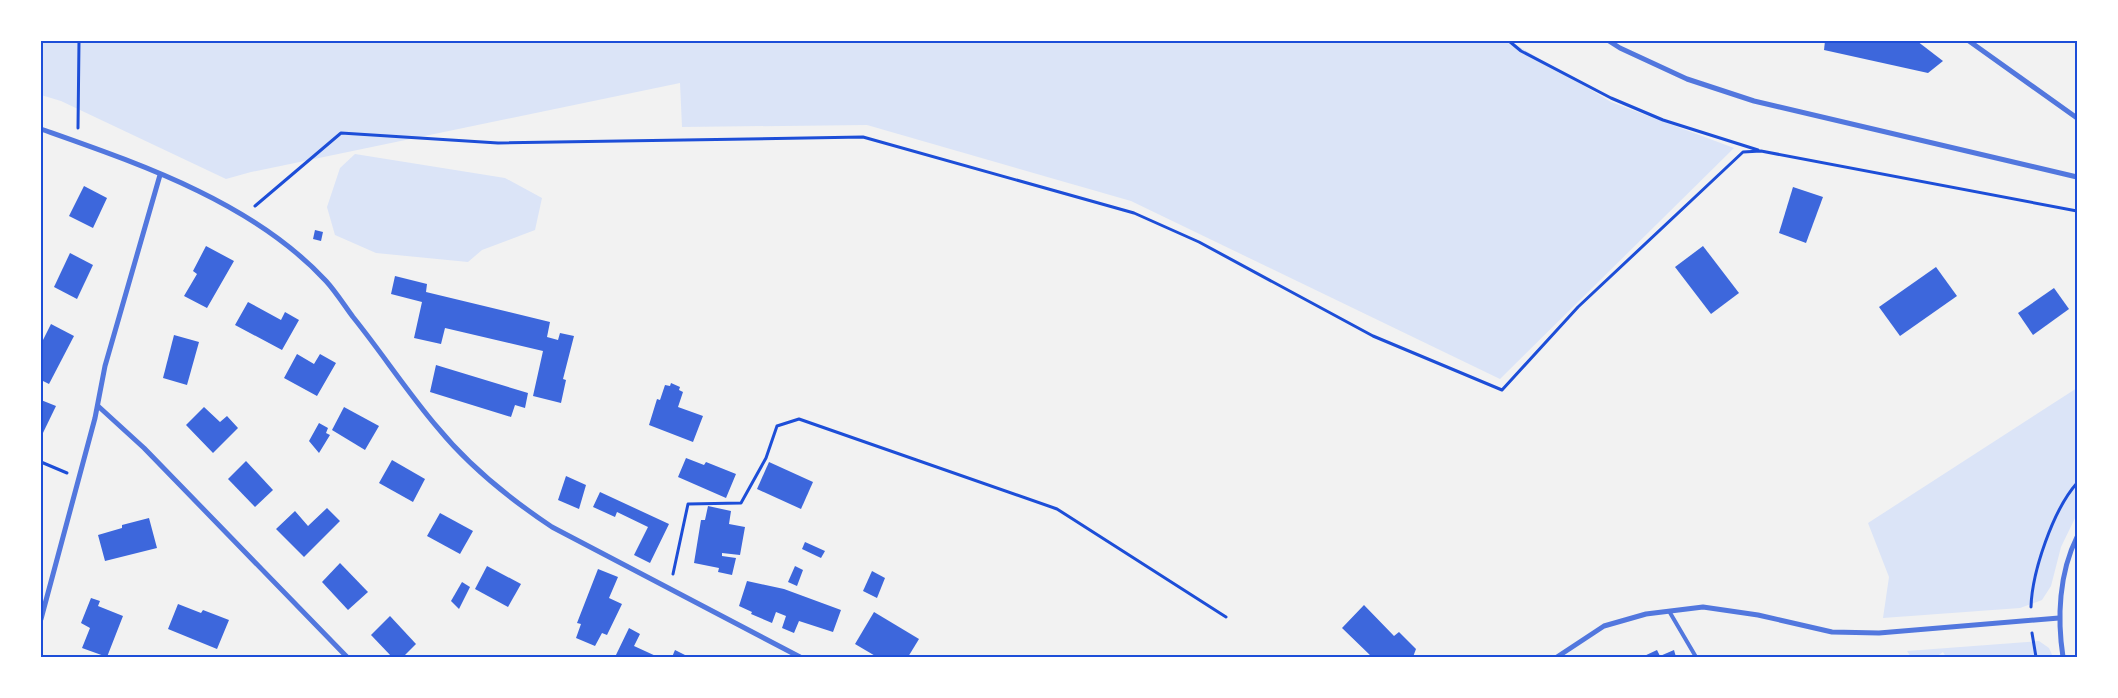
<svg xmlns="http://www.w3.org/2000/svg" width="2118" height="698" font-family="'DM Sans',sans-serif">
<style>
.green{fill:#dbe4f7}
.building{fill:#3d67dc}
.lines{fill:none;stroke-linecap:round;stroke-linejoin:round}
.path{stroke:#1d4ed8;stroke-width:3}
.service{stroke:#5277de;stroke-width:4}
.minor{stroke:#5277de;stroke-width:5}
.neatline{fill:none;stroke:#1d4ed8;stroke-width:2}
</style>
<rect width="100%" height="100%" fill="#f2f2f2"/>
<!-- green -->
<g class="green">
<path d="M 41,41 L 1510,41 L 1611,102 L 1734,148 L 1500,379 L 1131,201 L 867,125 L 682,127 L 680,83 L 251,172 L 226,179 L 61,101 L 41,95 Z"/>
<path d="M 355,154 L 505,178 L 542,198 L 535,230 L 482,250 L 468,262 L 376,253 L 335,235 L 327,207 L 340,168 Z"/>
<path d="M 2077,388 L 2077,514 L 2061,547 L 2051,586 L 2042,600 L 2020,608 L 1883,618 L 1889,577 L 1868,523 Z"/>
<path d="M 2039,641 L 2049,648 L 2053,657 L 1946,657 L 1943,652 L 1936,657 L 1911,657 L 1907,651 Z"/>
</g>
<!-- building -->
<g class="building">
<path d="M 1825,41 L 1917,41 L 1943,61 L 1928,73 L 1824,50 Z"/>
<path d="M 84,186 L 107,198 L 93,228 L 69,216 Z"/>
<path d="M 1793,187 L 1823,197 L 1806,243 L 1779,233 Z"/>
<path d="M 315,230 L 323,232 L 321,241 L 313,239 Z"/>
<path d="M 206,246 L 234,261 L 207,308 L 184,296 L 197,274 L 193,271 Z"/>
<path d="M 1703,246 L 1739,293 L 1711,314 L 1675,267 Z"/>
<path d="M 70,253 L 93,265 L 77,299 L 54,287 Z"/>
<path d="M 1936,267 L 1957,296 L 1900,336 L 1879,307 Z"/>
<path d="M 395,276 L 427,284 L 426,292 L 550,322 L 547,337 L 558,340 L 560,333 L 574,336 L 563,379 L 566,380 L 561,403 L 533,396 L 543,351 L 445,328 L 441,344 L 414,338 L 422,302 L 391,294 Z"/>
<path d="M 2054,288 L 2069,309 L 2033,335 L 2018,313 Z"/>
<path d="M 248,302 L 281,320 L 285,312 L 299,320 L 282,350 L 235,325 Z"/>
<path d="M 51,324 L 74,336 L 49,384 L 41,380 L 41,344 Z"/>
<path d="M 174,335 L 199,342 L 187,385 L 163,378 Z"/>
<path d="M 297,354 L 314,364 L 320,354 L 336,363 L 317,396 L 284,378 Z"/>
<path d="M 436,365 L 528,393 L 525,408 L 515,405 L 511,417 L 430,392 Z"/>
<path d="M 671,383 L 680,387 L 679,390 L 683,392 L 678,407 L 703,416 L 693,442 L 649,425 L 657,399 L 660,400 L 665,385 L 670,386 Z"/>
<path d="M 41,400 L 56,406 L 41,437 Z"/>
<path d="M 204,407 L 220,422 L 227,416 L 238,428 L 213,453 L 186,425 Z"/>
<path d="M 344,407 L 379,426 L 365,450 L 332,430 Z"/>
<path d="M 319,423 L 328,428 L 326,433 L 330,435 L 319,453 L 309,441 Z"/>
<path d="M 686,458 L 704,465 L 706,462 L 736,474 L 726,498 L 678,477 Z"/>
<path d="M 392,460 L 425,479 L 413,502 L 379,483 Z"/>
<path d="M 246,461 L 273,490 L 255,507 L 228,479 Z"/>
<path d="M 769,462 L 813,482 L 801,509 L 757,489 Z"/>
<path d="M 566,476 L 586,485 L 579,509 L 558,500 Z"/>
<path d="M 600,492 L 669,524 L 650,563 L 634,555 L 648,527 L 617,512 L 615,517 L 593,507 Z"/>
<path d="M 708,506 L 731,511 L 729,524 L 745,527 L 740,555 L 722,553 L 722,556 L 736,558 L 732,575 L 718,572 L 719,568 L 694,563 L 701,520 L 705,520 Z"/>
<path d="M 327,508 L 340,521 L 304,557 L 276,529 L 295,511 L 308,526 Z"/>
<path d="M 440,513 L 473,531 L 460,554 L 427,536 Z"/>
<path d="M 149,518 L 157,548 L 105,561 L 98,535 L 122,528 L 122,525 Z"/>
<path d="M 805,542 L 825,551 L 821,558 L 802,549 Z"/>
<path d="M 340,563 L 368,592 L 348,610 L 322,582 Z"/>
<path d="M 487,566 L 521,584 L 508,607 L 475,589 Z"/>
<path d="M 795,566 L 803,570 L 797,586 L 788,582 Z"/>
<path d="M 598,569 L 618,577 L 609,598 L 622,604 L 607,635 L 602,633 L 595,646 L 576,638 L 581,624 L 577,623 Z"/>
<path d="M 872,571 L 885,578 L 877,598 L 863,591 Z"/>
<path d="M 747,581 L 784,589 L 841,610 L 833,632 L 799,621 L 794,633 L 782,628 L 786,616 L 776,612 L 772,623 L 751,614 L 752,612 L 739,606 Z"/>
<path d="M 462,582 L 470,587 L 459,609 L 451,601 Z"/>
<path d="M 91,598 L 100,601 L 98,606 L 123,616 L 107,657 L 82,648 L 90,628 L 81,623 Z"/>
<path d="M 178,604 L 201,613 L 203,610 L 229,620 L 217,649 L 168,629 Z"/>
<path d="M 1364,605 L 1394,636 L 1399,632 L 1416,649 L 1413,657 L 1372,657 L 1342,628 Z"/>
<path d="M 874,612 L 919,639 L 908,657 L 877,657 L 855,644 Z"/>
<path d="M 390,616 L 416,644 L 403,657 L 392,657 L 371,635 Z"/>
<path d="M 629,628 L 640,634 L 634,646 L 658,657 L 615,657 Z"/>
<path d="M 675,650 L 689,657 L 672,657 Z"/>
<path d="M 1657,650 L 1660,656 L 1674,650 L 1676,657 L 1642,657 Z"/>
</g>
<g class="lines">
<!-- path -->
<g class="path">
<path d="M 1509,41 L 1521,51 L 1611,98 L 1663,120 L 1758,150"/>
<path d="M 78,128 L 79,41"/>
<path d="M 255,206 L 341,133 L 498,143 L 863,137 L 1134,213 L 1199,242 L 1373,336 L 1502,390 L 1578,307 L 1743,152 L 1761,151 L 2077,211"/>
<path d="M 41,462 L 67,473"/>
<path d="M 673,574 L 688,504 L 741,503 L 766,458 L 777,426 L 799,419 L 1057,509 L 1226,617"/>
<path d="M 2031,607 C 2032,572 2053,510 2077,483"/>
<path d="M 2032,633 L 2036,657"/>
</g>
<!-- service -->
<path class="service" d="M 1669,611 L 1696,657"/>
<!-- minor -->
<g class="minor">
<path d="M 1609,41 L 1620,48 L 1687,79 L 1754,101 L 2077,177"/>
<path d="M 1969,41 L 2077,118"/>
<path d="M 41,129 C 140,164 253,202 326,281 C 336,292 344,305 353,317 C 382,353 408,393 438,428 C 470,467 510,499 552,527 L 800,657"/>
<path d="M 98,406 L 144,448 L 347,657"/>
<path d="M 41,619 L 95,418 L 105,366 L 160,175"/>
<path d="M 1557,657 L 1604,626 L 1646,614 L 1703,607 L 1758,615 L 1832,632 L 1879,633 L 2059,618"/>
<path d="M 2063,657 C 2057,618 2059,573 2077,537"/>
</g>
</g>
<!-- border -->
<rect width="2118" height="698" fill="none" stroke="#ffffff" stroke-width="85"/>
<rect x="42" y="42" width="2034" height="614" class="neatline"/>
</svg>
